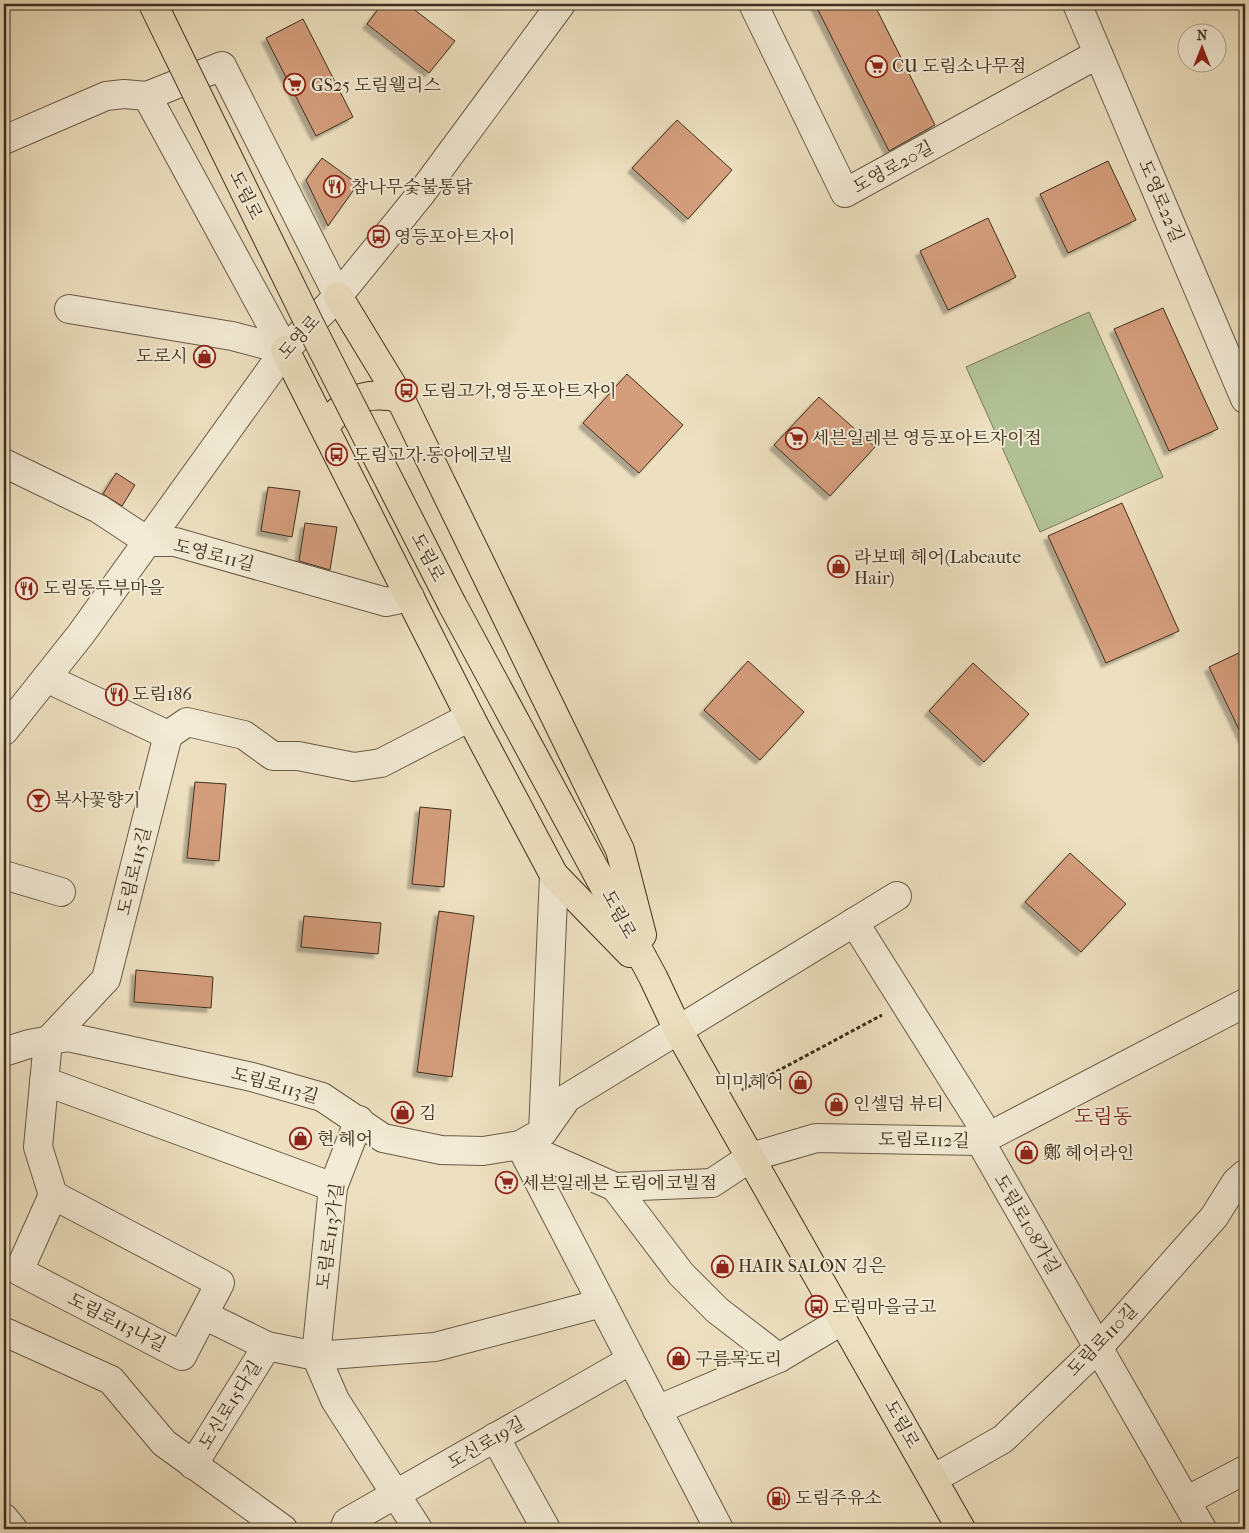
<svg xmlns="http://www.w3.org/2000/svg" width="1249" height="1533" font-family="'IM FELL French Canon','Noto Serif KR',serif">
<style>
.park{fill:#b3c397;stroke:#79795a}
.building{fill:#d49d7b;stroke:#3f2f1d;filter:url(#shadow)}
.lines{fill:none;stroke-linecap:round;stroke-linejoin:round}
.minor-casing{stroke:#6a5b46;stroke-width:30}
.major-casing{stroke:#3f2f1d;stroke-width:30}
.path{stroke:#3f2f1d;stroke-width:3;stroke-dasharray:4 2.5;stroke-linecap:butt}
.minor{stroke:#f3ebd6;stroke-width:28}
.major{stroke:#ede0c0;stroke-width:28}
.rail-casing{stroke:#3f2f1d;stroke-width:5.5}
.rail{stroke:#f3ebd6;stroke-width:4;stroke-dasharray:11;stroke-linecap:butt}
.major-bridge-casing{stroke:#3f2f1d;stroke-width:30;stroke-linecap:butt}
.major-bridge{stroke:#ede0c0;stroke-width:28}
.labels{text-anchor:middle;stroke-width:4;stroke-linejoin:round;paint-order:stroke}
.poi-label{font-size:18px;fill:#3f2f1d;stroke:#f3ebd6;text-anchor:start}
.street-label{font-size:18px;fill:#3f2f1d;stroke:#f3ebd6}
.quarter-label{font-size:20px;fill:#7a1f14;stroke:#f3ebd6}
</style>
<defs>
<filter id="shadow"><feDropShadow dx="-4.5" dy="4.5" stdDeviation="1" flood-color="#0004"/></filter>
</defs>
<rect width="100%" height="100%" fill="#ede0c0"/>
<filter id="stains"><feTurbulence type="fractalNoise" baseFrequency=".004" numOctaves="4"/><feColorMatrix values="0 0 0 0 .2 0 0 0 0 .09 0 0 0 0 .02 0 0 0 .5 -.17"/></filter>
<radialGradient id="worn" r=".72"><stop offset=".6" stop-color="#630" stop-opacity="0"/><stop offset="1" stop-color="#630" stop-opacity=".3"/></radialGradient>
<!-- park -->
<path class="park" d="M 1089,312 L 1163,477 L 1040,532 L 966,367 Z"/>
<!-- building -->
<g class="building">
<path d="M 382,4 L 407,4 L 455,41 L 429,73 L 367,24 Z"/>
<path d="M 815,4 L 874,4 L 935,125 L 889,151 Z"/>
<path d="M 303,19 L 353,117 L 316,136 L 266,38 Z"/>
<path d="M 677,120 L 732,170 L 688,219 L 632,168 Z"/>
<path d="M 322,158 L 358,184 L 328,226 L 306,180 Z"/>
<path d="M 1108,161 L 1136,220 L 1068,253 L 1040,194 Z"/>
<path d="M 988,218 L 1016,277 L 948,310 L 920,251 Z"/>
<path d="M 1163,308 L 1218,429 L 1169,451 L 1114,329 Z"/>
<path d="M 627,374 L 683,425 L 639,473 L 583,423 Z"/>
<path d="M 819,397 L 875,447 L 830,496 L 774,445 Z"/>
<path d="M 116,473 L 135,485 L 122,506 L 103,494 Z"/>
<path d="M 268,487 L 300,491 L 292,537 L 261,531 Z"/>
<path d="M 1122,503 L 1179,631 L 1106,663 L 1048,536 Z"/>
<path d="M 305,523 L 337,527 L 330,570 L 299,561 Z"/>
<path d="M 1245,650 L 1245,742 L 1209,667 Z"/>
<path d="M 748,661 L 804,712 L 760,760 L 704,710 Z"/>
<path d="M 973,663 L 1029,714 L 984,762 L 929,711 Z"/>
<path d="M 195,782 L 226,784 L 219,861 L 187,858 Z"/>
<path d="M 420,807 L 451,810 L 444,887 L 412,884 Z"/>
<path d="M 1070,853 L 1126,904 L 1081,952 L 1025,902 Z"/>
<path d="M 439,911 L 474,916 L 452,1077 L 417,1072 Z"/>
<path d="M 304,916 L 381,923 L 378,954 L 301,947 Z"/>
<path d="M 136,970 L 213,977 L 211,1008 L 134,1002 Z"/>
</g>
<g class="lines">
<defs>
<g id="minor">
<path d="M 753,4 L 845,193 L 1098,54"/>
<path d="M 1077,4 L 1245,399"/>
<path d="M 4,140 L 106,96 L 124,94 L 147,96"/>
<path d="M 69,309 L 232,336 L 285,350"/>
<path d="M 285,350 L 147,96 L 222,66 L 338,296"/>
<path d="M 4,463 L 99,509 L 149,542 L 175,542 L 386,602 L 410,597"/>
<path d="M 46,678 L 168,735"/>
<path d="M 4,731 L 81,634 L 285,350 L 338,296 L 420,195 L 561,4"/>
<path d="M 4,875 L 61,892"/>
<path d="M 854,922 L 981,1124 L 980,1141 L 1202,1529"/>
<path d="M 48,1041 L 38,1147 L 53,1195 L 19,1271 L 182,1356 L 220,1283 L 53,1195"/>
<path d="M 48,1041 L 106,979 L 168,735 L 187,722 L 244,735 L 273,756 L 298,756 L 354,767 L 381,763 L 470,717"/>
<path d="M 4,1052 L 29,1044 L 68,1037 L 252,1077 L 322,1097 L 383,1138 L 441,1150 L 483,1151 L 520,1145 L 543,1132 L 567,1098 L 897,896"/>
<path d="M 44,1081 L 333,1187"/>
<path d="M 359,1120 L 333,1187 L 316,1356 L 335,1400 L 418,1529"/>
<path d="M 543,1132 L 554,875"/>
<path d="M 520,1145 L 615,1187 L 712,1183 L 751,1157 L 816,1138 L 980,1141 L 1245,1003"/>
<path d="M 520,1145 L 719,1529"/>
<path d="M 615,1187 L 681,1274 L 717,1310 L 779,1358"/>
<path d="M 204,1315 L 267,1346 L 316,1356 L 435,1347 L 602,1303"/>
<path d="M 4,1336 L 7,1333 L 111,1380 L 164,1443 L 283,1529"/>
<path d="M 657,1410 L 779,1358 L 843,1320"/>
<path d="M 495,1437 L 546,1529"/>
<path d="M 193,1465 L 267,1346"/>
<path d="M 933,1479 L 1003,1439 L 1098,1348 L 1214,1217 L 1236,1182 L 1245,1174"/>
<path d="M 1186,1501 L 1245,1470"/>
<path d="M 4,1518 L 13,1529"/>
<path d="M 344,1529 L 347,1522 L 631,1360"/>
</g>
<g id="major">
<path d="M 338,296 L 400,398 L 620,850 L 642,935"/>
<path d="M 285,350 L 470,717 L 554,875 L 630,953"/>
<path d="M 332,418 C 351,396 372,392 400,398"/>
<path d="M 452,604 L 653,977 L 678,1030 L 961,1529"/>
</g>
</defs>
<!-- minor casing -->
<use href="#minor" class="minor-casing"/>
<!-- major casing -->
<use href="#major" class="major-casing"/>
<!-- path -->
<path class="path" d="M 742,1090 L 882,1015"/>
<!-- minor -->
<use href="#minor" class="minor"/>
<!-- major -->
<use href="#major" class="major"/>
<defs>
<path id="rail" d="M 4,8 L 12,4"/>
</defs>
<!-- rail casing -->
<use href="#rail" class="rail-casing"/>
<!-- rail -->
<use href="#rail" class="rail"/>
<defs>
<path id="major-bridge" d="M 153,4 L 309,323 L 452,604"/>
</defs>
<!-- major-bridge casing -->
<use href="#major-bridge" class="major-bridge-casing"/>
<!-- major-bridge -->
<use href="#major-bridge" class="major-bridge"/>
</g>
<!-- icons -->
<defs>
<symbol id="supermarket-ring" viewBox="-11 -11 22 22"><circle r="9.5" fill="#f3ebd6" stroke="#8f2418" stroke-width="1.5"/><path d="M-6-5.5h2.5l.6 2H6L4.5 2H-2.5L-4.4-4H-6ZM-1.5 3.2a1.3 1.3 0 1 0 .1 0ZM3 3.2a1.3 1.3 0 1 0 .1 0Z" fill="#8f2418"/></symbol>
<symbol id="restaurant-ring" viewBox="-11 -11 22 22"><circle r="9.5" fill="#f3ebd6" stroke="#8f2418" stroke-width="1.5"/><path d="M-5-6h1v4h1v-4h1v4h1v-4h1v5L-1.5 .5V6h-2V.5L-5-1ZM5-6V6H3V1.5H1.5Q1.5-4 5-6Z" fill="#8f2418"/></symbol>
<symbol id="bus-ring" viewBox="-11 -11 22 22"><circle r="9.5" fill="#f3ebd6" stroke="#8f2418" stroke-width="1.5"/><path d="M-5-6H5V4H4V6H2V4H-2V6H-4V4H-5ZM-3.5-4V0h7V-4ZM-3.5 1.2v1.5H-2V1.2ZM2 1.2v1.5H3.5V1.2Z" fill="#8f2418"/></symbol>
<symbol id="shop-ring" viewBox="-11 -11 22 22"><circle r="9.5" fill="#f3ebd6" stroke="#8f2418" stroke-width="1.5"/><path d="M-5-2.5h2.3a2.7 3.5 0 0 1 5.4 0H5L5.5 6h-11ZM-1.5-2.5h3a1.5 2.3 0 0 0-3 0Z" fill="#8f2418"/></symbol>
<symbol id="bar-ring" viewBox="-11 -11 22 22"><circle r="9.5" fill="#f3ebd6" stroke="#8f2418" stroke-width="1.5"/><path d="M-6-5H6L.8 .8V4.5H3.5V6h-7V4.5H-.8V.8Z" fill="#8f2418"/></symbol>
<symbol id="fuel-ring" viewBox="-11 -11 22 22"><circle r="9.5" fill="#f3ebd6" stroke="#8f2418" stroke-width="1.5"/><path d="M-5.5-6h7V0h2V4h1.3V-2.5L3-4.5l.8-.8L6-3V5H2.5V1h-1V6h-7ZM-4.2-4.7v3.2H.2V-4.7Z" fill="#8f2418"/></symbol>
</defs>
<g fill-rule="evenodd">
<use href="#supermarket-ring" x="864" y="54" width="25" height="25"/>
<use href="#supermarket-ring" x="282" y="72" width="25" height="25"/>
<use href="#restaurant-ring" x="322" y="174" width="25" height="25"/>
<use href="#bus-ring" x="366" y="224" width="25" height="25"/>
<use href="#shop-ring" x="192" y="344" width="25" height="25"/>
<use href="#bus-ring" x="394" y="378" width="25" height="25"/>
<use href="#supermarket-ring" x="784" y="426" width="25" height="25"/>
<use href="#bus-ring" x="324" y="442" width="25" height="25"/>
<use href="#shop-ring" x="826" y="554" width="25" height="25"/>
<use href="#restaurant-ring" x="14" y="576" width="25" height="25"/>
<use href="#restaurant-ring" x="104" y="682" width="25" height="25"/>
<use href="#bar-ring" x="26" y="788" width="25" height="25"/>
<use href="#shop-ring" x="788" y="1070" width="25" height="25"/>
<use href="#shop-ring" x="824" y="1092" width="25" height="25"/>
<use href="#shop-ring" x="390" y="1100" width="25" height="25"/>
<use href="#shop-ring" x="288" y="1126" width="25" height="25"/>
<use href="#shop-ring" x="1014" y="1140" width="25" height="25"/>
<use href="#supermarket-ring" x="494" y="1170" width="25" height="25"/>
<use href="#shop-ring" x="710" y="1254" width="25" height="25"/>
<use href="#bus-ring" x="804" y="1294" width="25" height="25"/>
<use href="#shop-ring" x="666" y="1346" width="25" height="25"/>
<use href="#fuel-ring" x="766" y="1486" width="25" height="25"/>
</g>
<g class="labels">
<!-- poi labels -->
<g class="poi-label">
<text x="892" y="72">CU 도림소나무점</text>
<text x="311" y="91">GS25 도림웰리스</text>
<text x="351" y="193">참나무숯불통닭</text>
<text x="394" y="243">영등포아트자이</text>
<text x="188" y="362" text-anchor="end">도로시</text>
<text x="422" y="397">도림고가,영등포아트자이</text>
<text x="812" y="444">세븐일레븐 영등포아트자이점</text>
<text x="353" y="461">도림고가.동아에코빌</text>
<text x="854" y="563">라보떼 헤어(Labeaute<tspan x="854" dy="21">Hair)</tspan></text>
<text x="43" y="594">도림동두부마을</text>
<text x="132" y="700">도림186</text>
<text x="54" y="806">복사꽃향기</text>
<text x="784" y="1088" text-anchor="end">미미헤어</text>
<text x="853" y="1110">인셀덤 뷰티</text>
<text x="419" y="1119">김</text>
<text x="317" y="1145">현 헤어</text>
<text x="1043" y="1159">鄭 헤어라인</text>
<text x="522" y="1189">세븐일레븐 도림에코빌점</text>
<text x="738" y="1272">HAIR SALON 김은</text>
<text x="832" y="1313">도림마을금고</text>
<text x="695" y="1365">구름목도리</text>
<text x="795" y="1504">도림주유소</text>
</g>
<!-- street labels -->
<g class="street-label">
<text transform="translate(893 167) rotate(-29)" y="6">도영로20길</text>
<text transform="translate(246 195) rotate(64)" y="6">도림로</text>
<text transform="translate(1161 201) rotate(67)" y="6">도영로22길</text>
<text transform="translate(299 337) rotate(-48)" y="6">도영로</text>
<text transform="translate(214 555) rotate(14)" y="6">도영로11길</text>
<text transform="translate(428 557) rotate(63)" y="6">도림로</text>
<text transform="translate(134 871) rotate(-76)" y="6">도림로115길</text>
<text transform="translate(619 914) rotate(62)" y="6">도림로</text>
<text transform="translate(275 1085) rotate(16)" y="6">도림로113길</text>
<text transform="translate(924 1140) rotate(1)" y="6">도림로112길</text>
<text transform="translate(1027 1224) rotate(60)" y="6">도림로108가길</text>
<text transform="translate(330 1236) rotate(-82)" y="6">도림로113가길</text>
<text transform="translate(117 1322) rotate(27)" y="6">도림로113나길</text>
<text transform="translate(1102 1340) rotate(-46)" y="6">도림로110길</text>
<text transform="translate(230 1405) rotate(-58)" y="6">도신로15다길</text>
<text transform="translate(902 1424) rotate(61)" y="6">도림로</text>
<text transform="translate(486 1443) rotate(-30)" y="6">도신로19길</text>
</g>
<!-- quarter labels -->
<g class="quarter-label">
<text x="1103" y="1123">도림동</text>
</g>
</g>
<!-- margin -->
<rect width="1249" height="1533" fill="none" stroke="#ede0c0" stroke-width="20"/>
<rect x="5" y="5" width="1239" height="1523" fill="none" stroke="#3f2f1d" stroke-width="2.5"/>
<rect x="10" y="10" width="1229" height="1513" fill="none" stroke="#3f2f1d"/>
<!-- north arrow -->
<g transform="translate(1202 48)"><circle r="24" fill="#f3ebd6" stroke="#aba08c"/>
<path d="M0-4L9 19L0 12L-9 19Z" fill="#8f2418"/>
<text y="-8" font-size="14" font-weight="bold" text-anchor="middle" fill="#3f2f1d">N</text>
</g>
<rect width="100%" height="100%" filter="url(#stains)"/>
<rect width="100%" height="100%" fill="url(#worn)"/>
</svg>
